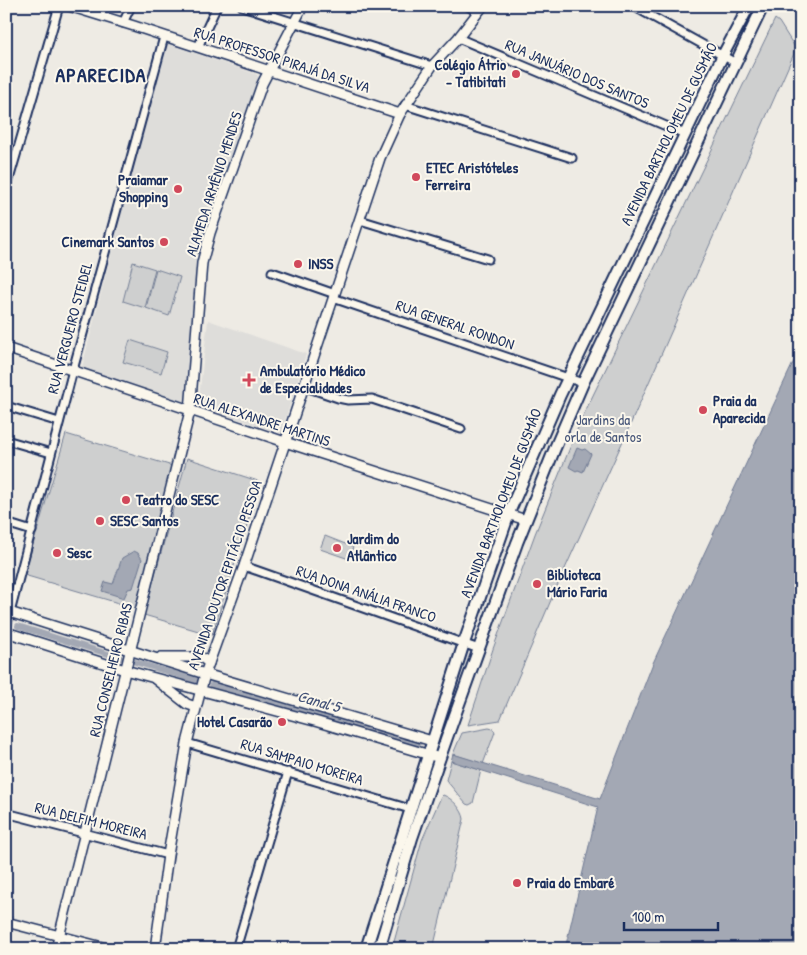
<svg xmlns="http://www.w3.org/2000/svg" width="807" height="955" font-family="'Patrick Hand',sans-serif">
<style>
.built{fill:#deddda}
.green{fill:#cecfcf;stroke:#747f96}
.water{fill:#a3a8b4;stroke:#6d7892}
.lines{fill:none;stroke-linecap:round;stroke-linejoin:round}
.canal{stroke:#a3a8b4;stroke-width:6}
.street-casing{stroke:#1b2f5e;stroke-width:11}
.secondary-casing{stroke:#1b2f5e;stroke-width:12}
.primary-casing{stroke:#1b2f5e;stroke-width:14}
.street{stroke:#fbf7ec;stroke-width:7}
.secondary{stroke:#fbf7ec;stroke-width:9}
.primary{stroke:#fbf7ec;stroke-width:10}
.poi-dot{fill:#d1495b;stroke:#fbf7ec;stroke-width:2}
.labels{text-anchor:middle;stroke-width:4;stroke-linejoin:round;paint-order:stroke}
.street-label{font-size:15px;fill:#1b2f5e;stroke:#fbf7ec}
.poi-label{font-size:15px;font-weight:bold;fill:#1b2f5e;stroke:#fbf7ec;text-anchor:start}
.park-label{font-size:15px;fill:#48577a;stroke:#fbf7ec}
.water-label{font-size:16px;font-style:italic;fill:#445378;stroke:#fbf7ec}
.district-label{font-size:20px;font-weight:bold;letter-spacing:1px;fill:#1b2f5e;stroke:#fbf7ec}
</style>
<rect width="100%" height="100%" fill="#eeebe4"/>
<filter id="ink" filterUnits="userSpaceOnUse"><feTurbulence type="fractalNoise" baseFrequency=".02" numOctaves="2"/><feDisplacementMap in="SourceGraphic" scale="10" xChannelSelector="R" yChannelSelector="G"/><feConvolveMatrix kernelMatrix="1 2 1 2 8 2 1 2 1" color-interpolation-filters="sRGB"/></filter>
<g filter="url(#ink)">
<!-- built -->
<g class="built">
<path d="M 168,44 L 256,74 L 261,79 L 235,148 L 199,265 L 188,404 L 185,406 L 81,371 L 164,48 Z"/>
<path d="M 208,320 L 306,354 L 281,433 L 198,406 Z"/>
</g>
<!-- green -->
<g class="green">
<path d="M 775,19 L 779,22 L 796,49 L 627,432 L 554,593 L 500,720 L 468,725 L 493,649 L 535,534 L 582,418 Z"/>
<path d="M 133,262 L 155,269 L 145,308 L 123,301 Z"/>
<path d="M 156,269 L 180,277 L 169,316 L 146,308 Z"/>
<path d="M 130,340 L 167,352 L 161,373 L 123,362 Z"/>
<path d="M 66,434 L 176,467 L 135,608 L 24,575 Z"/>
<path d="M 187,458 L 261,482 L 212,635 L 144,615 Z"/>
<path d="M 325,536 L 353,547 L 349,559 L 320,549 Z"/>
<path d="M 489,728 L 493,729 L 495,732 L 483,764 L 453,754 L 462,733 Z"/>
<path d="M 451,761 L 481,770 L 473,803 L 469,805 L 466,804 L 446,780 Z"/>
<path d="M 443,795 C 452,798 463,810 464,819 L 433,949 L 392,949 L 422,840 L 441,797 Z"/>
</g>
<!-- water -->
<g class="water">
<path d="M 801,346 L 801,949 L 565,949 L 598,807 L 451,761 L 453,754 L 600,799 L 653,663 Z"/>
<path d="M 577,448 L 582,450 L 585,449 L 591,454 L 583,472 L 578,470 L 576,471 L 569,467 Z"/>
<path d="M 134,551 L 138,553 L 142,559 L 133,588 L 128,589 L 124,598 L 102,591 L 105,582 L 113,584 L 122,558 Z"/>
</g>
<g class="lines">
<!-- canal -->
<g class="canal">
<path d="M 18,626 L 121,658"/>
<path d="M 135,662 L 195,680"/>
<path d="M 212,685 L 419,743"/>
</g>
<defs>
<g id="street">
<path d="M 242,6 L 432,66"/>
<path d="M 468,6 L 478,12"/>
<path d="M 633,6 L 736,63"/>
<path d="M 123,23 L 131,6"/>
<path d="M 458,38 L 685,134"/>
<path d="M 198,47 L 217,6"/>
<path d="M 405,105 L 572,158"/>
<path d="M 6,190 L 59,6"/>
<path d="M 360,220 L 488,259"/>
<path d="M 272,272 L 335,294"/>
<path d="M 333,298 L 583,383"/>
<path d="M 303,386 L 338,398 L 348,400 L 372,399 L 461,429"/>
<path d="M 6,406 L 59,422"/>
<path d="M 6,440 L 51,453"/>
<path d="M 6,523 L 32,531"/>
<path d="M 244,566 L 479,649"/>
<path d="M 6,628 L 73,370 L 164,37"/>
<path d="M 187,743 L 410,809"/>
<path d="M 6,813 L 168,855"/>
<path d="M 236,949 L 288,772"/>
</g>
<g id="secondary">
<path d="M 69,6 L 134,26 L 400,114"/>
<path d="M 6,348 L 285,442 L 526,520"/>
<path d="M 6,611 L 205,674 L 432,741"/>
<path d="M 6,632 L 125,670 L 318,722 L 440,758"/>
<path d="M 161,657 L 201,657 L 209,663"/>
<path d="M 155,679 L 187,704 L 196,707"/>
<path d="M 6,922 L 110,949"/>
<path d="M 56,949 L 190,411 L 202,263 L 210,233 L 262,84 L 303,6"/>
<path d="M 155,949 L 168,855 L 187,743 L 205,674 L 244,566 L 380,158 L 400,114 L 432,66 L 458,38 L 483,6"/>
</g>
<g id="primary">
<path d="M 366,949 L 464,643 L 511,508 L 560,395 L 723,55 L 749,6"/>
<path d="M 379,949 L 412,838 L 446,740 L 517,543 L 555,448 L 583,383 L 763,6"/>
</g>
</defs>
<!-- street casing -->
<use href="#street" class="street-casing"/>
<!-- secondary casing -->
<use href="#secondary" class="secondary-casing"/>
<!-- primary casing -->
<use href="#primary" class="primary-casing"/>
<!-- street -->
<use href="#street" class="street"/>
<!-- secondary -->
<use href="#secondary" class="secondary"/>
<!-- primary -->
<use href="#primary" class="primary"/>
</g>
</g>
<!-- markers -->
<g class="poi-dot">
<circle cx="516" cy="74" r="5"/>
<circle cx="416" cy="177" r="5"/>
<circle cx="178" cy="189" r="5"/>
<circle cx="164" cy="242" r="5"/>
<circle cx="298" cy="264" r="5"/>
<path d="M246.5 372.5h5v5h5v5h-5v5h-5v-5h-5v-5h5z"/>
<circle cx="703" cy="410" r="5"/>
<circle cx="126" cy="500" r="5"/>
<circle cx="100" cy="521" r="5"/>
<circle cx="337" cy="548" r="5"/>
<circle cx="57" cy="553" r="5"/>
<circle cx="537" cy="584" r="5"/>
<circle cx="282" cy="722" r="5"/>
<circle cx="517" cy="883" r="5"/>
</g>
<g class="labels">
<!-- street labels -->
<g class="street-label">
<text transform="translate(282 60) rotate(18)" y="5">RUA PROFESSOR PIRAJÁ DA SILVA</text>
<text transform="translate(577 74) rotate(23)" y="5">RUA JANUÁRIO DOS SANTOS</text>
<text transform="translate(669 134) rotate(-64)" y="5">AVENIDA BARTHOLOMEU DE GUSMÃO</text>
<text transform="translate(214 184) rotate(-72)" y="5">ALAMEDA ARMÊNIO MENDES</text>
<text transform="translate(455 325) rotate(19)" y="5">RUA GENERAL RONDON</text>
<text transform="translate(70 328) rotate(-75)" y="5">RUA VERGUEIRO STEIDEL</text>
<text transform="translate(262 420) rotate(18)" y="5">RUA ALEXANDRE MARTINS</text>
<text transform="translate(501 503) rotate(-69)" y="5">AVENIDA BARTHOLOMEU DE GUSMÃO</text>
<text transform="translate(225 575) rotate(-71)" y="5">AVENIDA DOUTOR EPITÁCIO PESSOA</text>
<text transform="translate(366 594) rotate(19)" y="5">RUA DONA ANÁLIA FRANCO</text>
<text transform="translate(111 670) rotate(-76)" y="5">RUA CONSELHEIRO RIBAS</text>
<text transform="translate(302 762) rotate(17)" y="5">RUA SAMPAIO MOREIRA</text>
<text transform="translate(91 821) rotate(14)" y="5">RUA DELFIM MOREIRA</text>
</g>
<!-- poi labels -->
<g class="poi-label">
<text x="506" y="70" text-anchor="end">Colégio Átrio<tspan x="506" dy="17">- Tatibitati</tspan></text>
<text x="426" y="173">ETEC Aristóteles<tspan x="426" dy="17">Ferreira</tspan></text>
<text x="168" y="185" text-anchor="end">Praiamar<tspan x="168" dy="17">Shopping</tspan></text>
<text x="154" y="247" text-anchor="end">Cinemark Santos</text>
<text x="308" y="269">INSS</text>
<text x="260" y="376">Ambulatório Médico<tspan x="260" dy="17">de Especialidades</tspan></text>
<text x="713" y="406">Praia da<tspan x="713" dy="17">Aparecida</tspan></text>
<text x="136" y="505">Teatro do SESC</text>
<text x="110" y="526">SESC Santos</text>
<text x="347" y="544">Jardim do<tspan x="347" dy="17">Atlântico</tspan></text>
<text x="67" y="558">Sesc</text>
<text x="547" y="580">Biblioteca<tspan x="547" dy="17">Mário Faria</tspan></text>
<text x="272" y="727" text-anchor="end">Hotel Casarão</text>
<text x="527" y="888">Praia do Embaré</text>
</g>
<!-- park labels -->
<g class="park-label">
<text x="603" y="425">Jardins da<tspan x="603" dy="17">orla de Santos</tspan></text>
</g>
<!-- water labels -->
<g class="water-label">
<text transform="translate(319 701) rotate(16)" y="6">Canal 5</text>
</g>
<!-- district labels -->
<g class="district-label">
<text x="101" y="82">APARECIDA</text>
</g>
</g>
<!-- margin -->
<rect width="807" height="955" fill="none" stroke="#fbf7ec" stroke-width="25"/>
<rect x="12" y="12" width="782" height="930" fill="none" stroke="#1b2f5e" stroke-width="2" filter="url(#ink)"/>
<!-- scale -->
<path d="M624 922v8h94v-8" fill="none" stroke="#1b2f5e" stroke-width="2.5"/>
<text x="632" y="922" font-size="15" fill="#1b2f5e" stroke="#fbf7ec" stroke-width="4" paint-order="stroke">100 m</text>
</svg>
